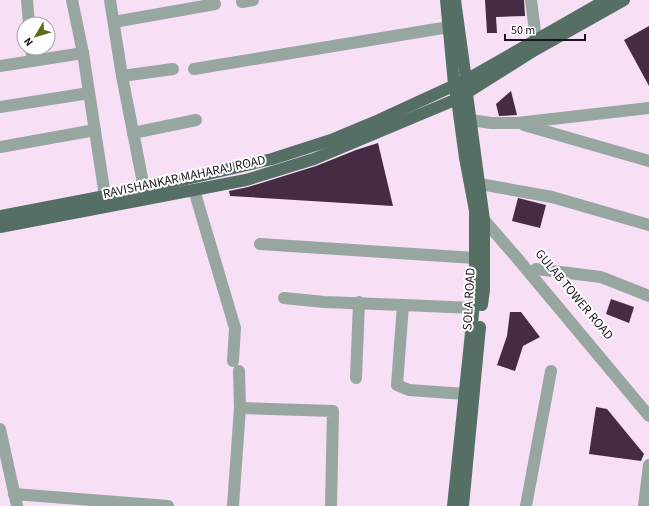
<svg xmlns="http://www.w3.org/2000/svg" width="649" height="506" font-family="'Source Sans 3',sans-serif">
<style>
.building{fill:#462b45}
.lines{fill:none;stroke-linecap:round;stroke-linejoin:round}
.minor{stroke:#98a6a0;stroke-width:12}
.major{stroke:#566f65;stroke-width:12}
.labels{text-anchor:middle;stroke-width:4;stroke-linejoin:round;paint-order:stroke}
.street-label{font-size:13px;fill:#1c141c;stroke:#fff}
</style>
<rect width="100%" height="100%" fill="#f7dff6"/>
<!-- building -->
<g class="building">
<path d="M 485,0 L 524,0 L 525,16 L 496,17 L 497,33 L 487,33 Z"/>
<path d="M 649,26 L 649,86 L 624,40 Z"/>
<path d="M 511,91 L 517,115 L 499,116 L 496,104 Z"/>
<path d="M 378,143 L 393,206 L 230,196 L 229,191 L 248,187 L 316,166 L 356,150 Z"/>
<path d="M 518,198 L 546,205 L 540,228 L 512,221 Z"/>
<path d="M 611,299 L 634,307 L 629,323 L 606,314 Z"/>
<path d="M 510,312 L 521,312 L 540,337 L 523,346 L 515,371 L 497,365 L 507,336 Z"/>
<path d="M 596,407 L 607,409 L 644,454 L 641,461 L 589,454 Z"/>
</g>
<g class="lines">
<!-- minor -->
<g class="minor">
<path d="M 27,0 L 29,24"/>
<path d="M 72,0 L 83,53 L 105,196"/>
<path d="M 110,0 L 122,76"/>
<path d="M 531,0 L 536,39"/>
<path d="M 242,2 L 253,0"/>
<path d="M 114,22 L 215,4"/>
<path d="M 31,48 L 33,61"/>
<path d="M 0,66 L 83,53"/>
<path d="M 194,69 L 449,27"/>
<path d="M 0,107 L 89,93"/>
<path d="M 470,120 L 491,123 L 517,123 L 649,108"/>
<path d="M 524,125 L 649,161"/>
<path d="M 133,133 L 196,120"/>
<path d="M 0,147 L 95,130"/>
<path d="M 480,184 L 552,197 L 649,225"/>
<path d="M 144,188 L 122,76 L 173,69"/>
<path d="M 194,190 L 235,328 L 233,361"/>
<path d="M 478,222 L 484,220 L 517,258 L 649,416"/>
<path d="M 260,244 L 475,258"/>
<path d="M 536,269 L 601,277 L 649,296"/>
<path d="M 284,298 L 324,302 L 403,305"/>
<path d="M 356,378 L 359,302"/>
<path d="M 465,394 L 409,390 L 397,385 L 403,305 L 474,308"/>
<path d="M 240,408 L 333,411 L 331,506"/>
<path d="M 0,429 L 17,506"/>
<path d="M 14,494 L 168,506"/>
<path d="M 233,506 L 240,408 L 239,371"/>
<path d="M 526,506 L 551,371"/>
<path d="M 644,506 L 649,465"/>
</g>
<!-- major -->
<g class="major">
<path d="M 446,0 L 454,84 L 457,99 L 465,158 L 475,211 L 475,294 L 453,506"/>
<path d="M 455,0 L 466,80 L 467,94 L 484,220 L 484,290 L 482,305"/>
<path d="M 0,216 L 152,187 L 272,159 L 331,140 L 379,120 L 466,80 L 606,0"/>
<path d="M 0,227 L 246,180 L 314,159 L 457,99 L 535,50 L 624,0"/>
<path d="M 463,506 L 480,327"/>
</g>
</g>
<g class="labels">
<!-- street labels -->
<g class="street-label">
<text transform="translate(184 176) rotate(-12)" y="5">RAVISHANKAR MAHARAJ ROAD</text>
<text transform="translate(575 294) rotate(50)" y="5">GULAB TOWER ROAD</text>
<text transform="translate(468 299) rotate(-87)" y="5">SOLA ROAD</text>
</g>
</g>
<!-- north arrow -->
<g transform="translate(36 36) rotate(232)"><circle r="19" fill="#ffffff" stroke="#a4a1a4"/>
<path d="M0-3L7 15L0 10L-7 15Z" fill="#5a6c18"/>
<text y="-6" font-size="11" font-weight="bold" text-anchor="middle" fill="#1c141c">N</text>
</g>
<!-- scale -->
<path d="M505 34v6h80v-6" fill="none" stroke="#1c141c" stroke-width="2"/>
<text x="511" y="34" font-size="12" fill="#1c141c" stroke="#ffffff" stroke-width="3" paint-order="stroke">50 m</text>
</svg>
